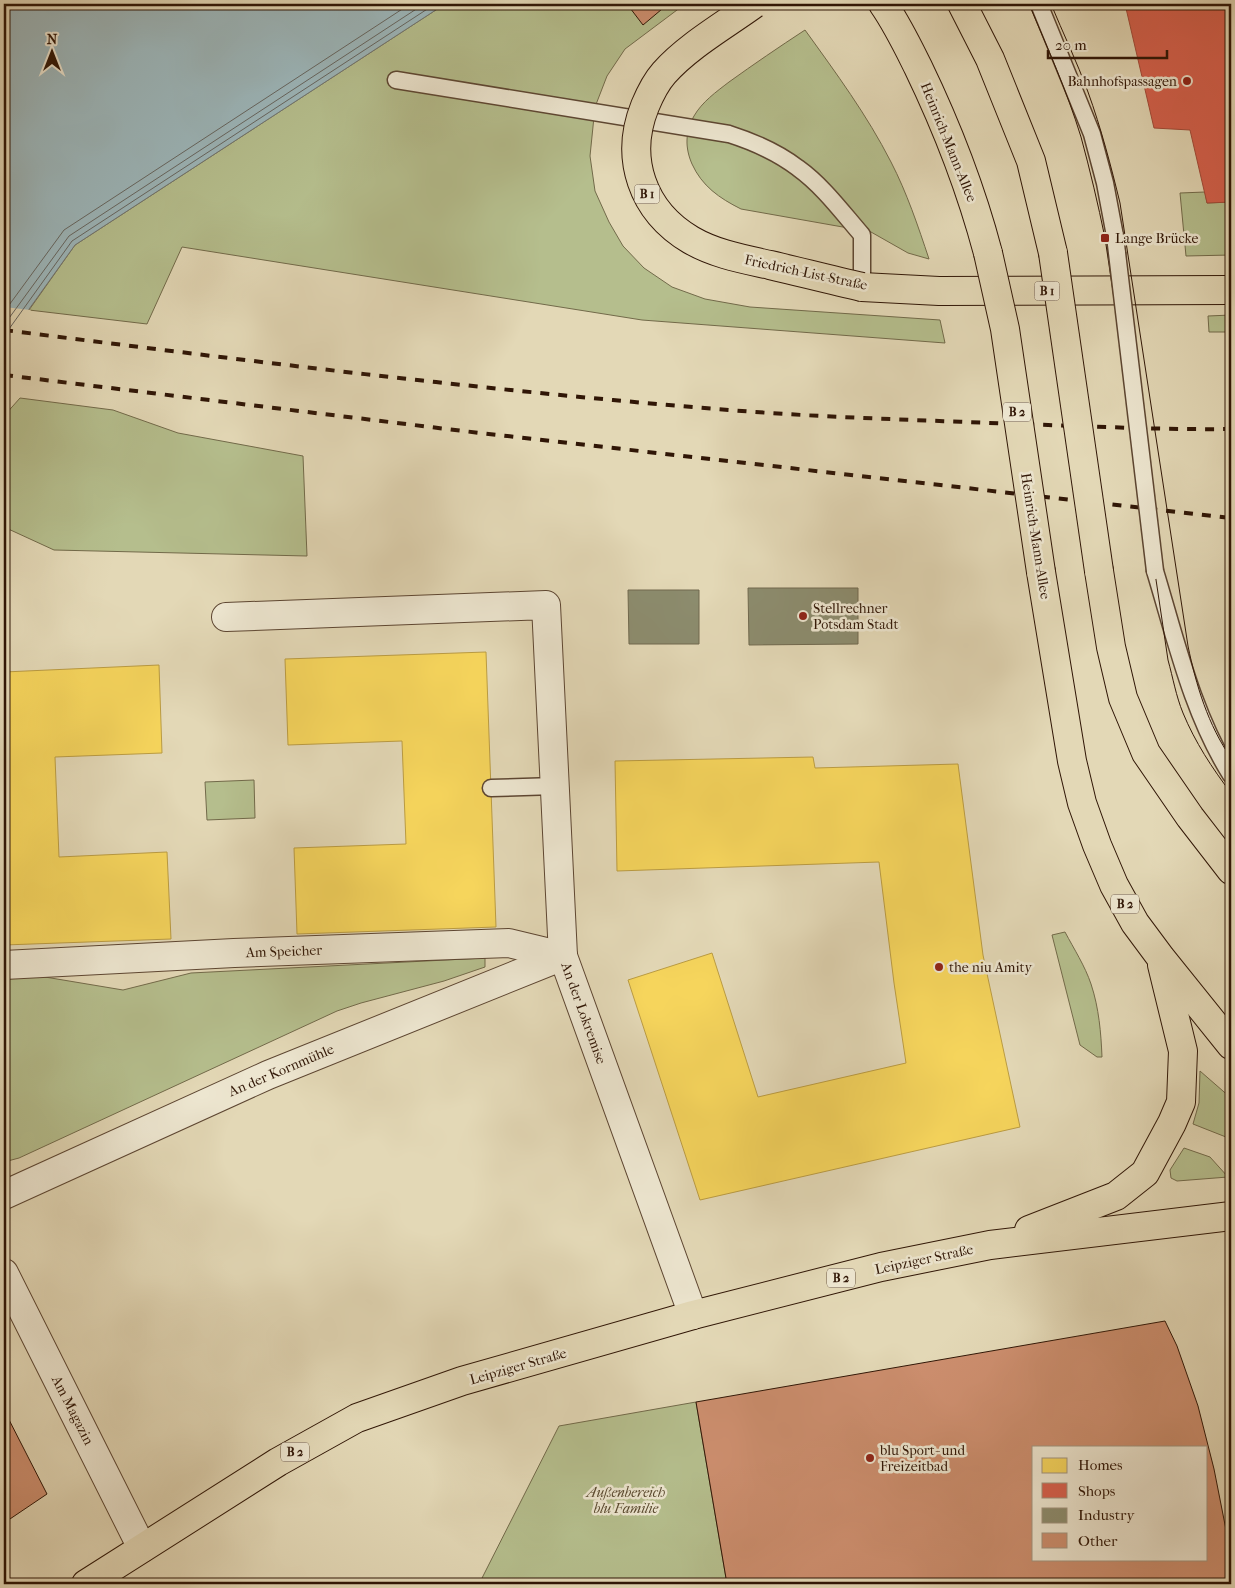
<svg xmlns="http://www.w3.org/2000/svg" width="1235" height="1588" font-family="'IM FELL French Canon',serif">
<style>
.green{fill:#b5be8d;stroke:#726a4a}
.water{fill:#9cb6ba;stroke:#717672}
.pier{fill:#e3d8b6}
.homes{fill:#f6d55c;stroke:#bb9c42}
.shops{fill:#d6604d;stroke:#a44a38}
.industry{fill:#8c8c6e;stroke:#70694f}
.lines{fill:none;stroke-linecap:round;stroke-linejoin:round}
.shore{stroke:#666660;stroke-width:1}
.building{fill:#cc8e6e;stroke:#301606;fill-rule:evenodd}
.service-casing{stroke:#5d4632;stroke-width:19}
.minor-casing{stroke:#5d4632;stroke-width:30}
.primary-casing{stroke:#301606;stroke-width:30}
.service{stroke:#ede6d0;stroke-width:16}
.minor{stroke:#ede6d0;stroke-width:28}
.primary{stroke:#e3d8b6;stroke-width:28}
.tram{stroke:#301606;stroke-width:1}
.rail{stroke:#301606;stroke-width:4;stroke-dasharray:9 9;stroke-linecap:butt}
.service-bridge-casing{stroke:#5d4632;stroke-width:19;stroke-linecap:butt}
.primary-bridge-casing{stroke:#301606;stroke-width:30;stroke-linecap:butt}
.service-bridge{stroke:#ede6d0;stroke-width:16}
.primary-bridge{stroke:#e3d8b6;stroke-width:28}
.poi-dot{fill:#8f2418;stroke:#ede6d0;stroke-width:2}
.labels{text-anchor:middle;stroke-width:5;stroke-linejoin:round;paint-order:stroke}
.shield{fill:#ede6d0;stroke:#695443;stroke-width:1}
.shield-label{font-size:12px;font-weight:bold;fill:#301606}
.poi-label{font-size:14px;fill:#301606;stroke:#ede6d0;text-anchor:start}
.street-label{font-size:14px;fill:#301606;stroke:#ede6d0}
.park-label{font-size:14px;font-style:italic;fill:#58482e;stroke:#ede6d0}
</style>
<rect width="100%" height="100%" fill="#e3d8b6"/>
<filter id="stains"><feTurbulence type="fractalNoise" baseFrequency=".004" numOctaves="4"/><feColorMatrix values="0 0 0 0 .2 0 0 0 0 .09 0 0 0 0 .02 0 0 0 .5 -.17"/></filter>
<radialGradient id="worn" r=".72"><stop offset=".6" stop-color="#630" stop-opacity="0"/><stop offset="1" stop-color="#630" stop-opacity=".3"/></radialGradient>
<!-- green -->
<g class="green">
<path d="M 445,4 L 685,4 L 625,49 L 607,76 L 595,107 L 590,156 L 595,191 L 609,222 L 623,246 L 644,268 L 672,287 L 705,299 L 750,307 L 940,320 L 945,343 L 642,320 L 182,247 L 147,324 L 29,310 L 75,245 Z"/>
<path d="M 805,30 C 836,73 867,115 891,162 C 907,193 918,226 929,259 L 908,253 L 871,232 L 741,209 C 719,198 702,186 692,164 C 685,148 685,132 694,116 C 702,102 716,92 729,82 C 754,64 779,47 805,30 Z"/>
<path d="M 1205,192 L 1207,203 L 1231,202 L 1231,255 L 1186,256 L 1180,193 Z"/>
<path d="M 1231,315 L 1231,332 L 1209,332 L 1208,316 Z"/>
<path d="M 20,398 L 113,410 L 178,433 L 303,456 L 307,556 L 54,550 L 4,527 L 4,416 Z"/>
<path d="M 254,780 L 255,818 L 207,820 L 205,782 Z"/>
<path d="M 1065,932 C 1074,949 1085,966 1091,984 C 1099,1008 1101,1033 1102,1057 L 1097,1057 L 1080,1045 L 1052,935 Z"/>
<path d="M 485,958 L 485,967 L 444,981 L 361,1003 L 337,1011 L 19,1158 L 4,1162 L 4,976 L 33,975 L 123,990 L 191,973 Z"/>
<path d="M 1200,1071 L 1231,1098 L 1231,1139 L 1193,1124 L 1199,1103 Z"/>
<path d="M 1184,1148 L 1210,1157 L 1228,1177 L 1177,1181 L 1171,1178 L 1170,1170 Z"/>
<path d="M 696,1402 L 727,1584 L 479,1584 L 559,1426 Z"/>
</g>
<!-- water -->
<path class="water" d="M 4,4 L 445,4 L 75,245 L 4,344 Z"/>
<!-- pier -->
<path class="pier" d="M 4,307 L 31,310 L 4,347 Z"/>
<!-- homes -->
<g class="homes">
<path d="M 486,652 L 496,927 L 297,934 L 294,848 L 406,844 L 402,741 L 288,745 L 285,659 Z"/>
<path d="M 159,665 L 162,753 L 55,757 L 59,857 L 167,852 L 171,939 L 4,945 L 4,672 Z"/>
<path d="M 813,757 L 815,768 L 958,764 L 983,955 L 1020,1127 L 700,1200 L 628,980 L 712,953 L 758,1097 L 906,1063 L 894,983 L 879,862 L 617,871 L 615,761 Z"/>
</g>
<!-- shops -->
<path class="shops" d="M 1125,4 L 1231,4 L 1231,202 L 1207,203 L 1190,130 L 1154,128 Z"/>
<!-- industry -->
<g class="industry">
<path d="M 748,588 L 858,588 L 858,644 L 749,645 Z"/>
<path d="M 628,590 L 699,590 L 699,644 L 629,644 Z"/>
</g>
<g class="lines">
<!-- shore -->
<g class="shore">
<path d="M 4,312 L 64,230 L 410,4"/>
<path d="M 4,325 L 69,236 L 424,4"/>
<path d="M 4,336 L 72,241 L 435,4"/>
</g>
</g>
<!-- building -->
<g class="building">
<path d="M 627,4 L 668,4 L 643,25 Z"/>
<path d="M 1165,1321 L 1177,1346 L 1198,1406 L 1214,1469 L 1231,1555 L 1231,1584 L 727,1584 L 696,1402 ZM 1034,1447 L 1206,1447 L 1206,1559 L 1034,1559 Z"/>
<path d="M 4,1410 L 47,1494 L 4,1523 Z"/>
</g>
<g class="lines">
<defs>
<g id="service">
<path d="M 1039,4 L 1092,134 L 1105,183 L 1115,236 L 1117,253"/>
<path d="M 396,80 L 729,134 C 754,142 777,152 798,168 C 823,186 842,212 862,235 L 862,287"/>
<path d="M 1155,571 C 1176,640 1192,713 1231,775"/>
<path d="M 491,788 L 555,786"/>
</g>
<g id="minor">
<path d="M 226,617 L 546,605 L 563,956 L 693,1315"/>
<path d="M 4,965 L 234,953 L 509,943 L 563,956"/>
<path d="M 4,1195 L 268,1075 L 563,956"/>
<path d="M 4,1273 L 142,1548"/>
</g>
<g id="primary">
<path d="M 883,4 C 897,24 907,45 918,67 C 947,127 971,189 988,253"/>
<path d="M 962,4 L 990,59 L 1031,161 L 1053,253"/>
<path d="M 862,287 L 939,291 L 1231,290"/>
<path d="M 1099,571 L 1111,647 L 1123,698 L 1146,753 L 1190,817 L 1231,870"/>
<path d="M 1041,572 L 1072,761 L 1082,803 L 1097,845 L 1114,885 L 1135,923 L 1161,958 L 1231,1045"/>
<path d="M 1029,1230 L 1116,1196 L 1145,1173 L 1172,1123 L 1181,1102 L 1183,1051 L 1162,965"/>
<path d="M 86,1584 L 278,1462 L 357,1418 L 462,1381 L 693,1315 L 881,1267 L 990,1245 L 1231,1216"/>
</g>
</defs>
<!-- service casing -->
<use href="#service" class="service-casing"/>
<!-- minor casing -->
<use href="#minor" class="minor-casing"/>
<!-- primary casing -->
<use href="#primary" class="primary-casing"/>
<!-- service -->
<use href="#service" class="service"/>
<!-- minor -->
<use href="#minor" class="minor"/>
<!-- primary -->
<use href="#primary" class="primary"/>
<!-- tram -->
<g class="tram">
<path d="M 1029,4 C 1047,47 1067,91 1081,137 C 1090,170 1098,204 1105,238 L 1168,660 C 1173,678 1176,696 1183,713 C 1195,742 1212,768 1231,793"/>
<path d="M 1051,4 C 1063,33 1077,62 1088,92 C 1101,128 1111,166 1120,203 L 1188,646 C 1196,685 1208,725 1231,758"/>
</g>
<!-- rail -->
<g class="rail">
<path d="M 4,330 C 250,361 495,392 742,411 C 833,418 924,420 1015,424 C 1087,426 1159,430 1231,429"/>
<path d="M 4,375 L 463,431 L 1231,518"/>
</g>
<defs>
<path id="service-bridge" d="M 1117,253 L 1155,571"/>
<g id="primary-bridge">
<path d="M 754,4 C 725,25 688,46 664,73 C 656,82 650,94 645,106 C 624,158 642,211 691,240 C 715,254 743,259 770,265 C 800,272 831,280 862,287"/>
<path d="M 988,253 L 1005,329 L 1041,572"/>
<path d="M 1053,253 L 1099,571"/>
</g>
</defs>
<!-- service-bridge casing -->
<use href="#service-bridge" class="service-bridge-casing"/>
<!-- primary-bridge casing -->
<use href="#primary-bridge" class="primary-bridge-casing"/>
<!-- service-bridge -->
<use href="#service-bridge" class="service-bridge"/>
<!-- primary-bridge -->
<use href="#primary-bridge" class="primary-bridge"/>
</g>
<!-- markers -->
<g class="poi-dot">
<circle cx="1187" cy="81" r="5"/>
<rect x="1100" y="233" width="10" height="10" rx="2.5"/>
<circle cx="803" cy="616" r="5"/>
<circle cx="939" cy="967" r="5"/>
<circle cx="870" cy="1458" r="5"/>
</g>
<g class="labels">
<!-- shield labels -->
<g class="shield">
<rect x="634.5" y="184.5" width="25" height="19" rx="4"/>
<rect x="1034.5" y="281.5" width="25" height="19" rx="4"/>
<rect x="1003" y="402.5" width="28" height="19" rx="4"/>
<rect x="1111" y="894.5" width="28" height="19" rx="4"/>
<rect x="827" y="1268.5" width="28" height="19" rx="4"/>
<rect x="281" y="1442.5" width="28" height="19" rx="4"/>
</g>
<g class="shield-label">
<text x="647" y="198">B 1</text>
<text x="1047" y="295">B 1</text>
<text x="1017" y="416">B 2</text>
<text x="1125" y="908">B 2</text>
<text x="841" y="1282">B 2</text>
<text x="295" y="1456">B 2</text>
</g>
<!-- poi labels -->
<g class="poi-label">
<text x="1177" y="86" text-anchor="end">Bahnhofspassagen</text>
<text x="1115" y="243">Lange Brücke</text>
<text x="813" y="613">Stellrechner<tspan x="813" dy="16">Potsdam Stadt</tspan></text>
<text x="949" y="972">the niu Amity</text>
<text x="880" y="1455">blu Sport- und<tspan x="880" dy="16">Freizeitbad</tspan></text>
</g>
<!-- street labels -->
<g class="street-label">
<text transform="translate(949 142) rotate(68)" y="5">Heinrich-Mann-Allee</text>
<text transform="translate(806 272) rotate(12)" y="5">Friedrich-List-Straße</text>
<text transform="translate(1036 536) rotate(81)" y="5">Heinrich-Mann-Allee</text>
<text transform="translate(284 951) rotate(-2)" y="5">Am Speicher</text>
<text transform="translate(584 1013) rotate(70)" y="5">An der Lokremise</text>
<text transform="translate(281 1070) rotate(-23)" y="5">An der Kornmühle</text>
<text transform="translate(924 1259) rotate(-12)" y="5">Leipziger Straße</text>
<text transform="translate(518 1366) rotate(-16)" y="5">Leipziger Straße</text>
<text transform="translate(73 1410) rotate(63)" y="5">Am Magazin</text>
</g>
<!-- park labels -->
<g class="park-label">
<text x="626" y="1497">Außenbereich<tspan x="626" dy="16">blu Familie</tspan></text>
</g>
</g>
<!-- margin -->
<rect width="1235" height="1588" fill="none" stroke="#e3d8b6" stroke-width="20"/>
<rect x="5" y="5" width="1225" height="1578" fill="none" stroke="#301606" stroke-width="2.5"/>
<rect x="10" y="10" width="1215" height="1568" fill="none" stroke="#301606"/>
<!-- legend -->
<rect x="1032" y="1446" width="175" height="115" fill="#ede6d0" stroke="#a1937f"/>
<rect x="1042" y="1458" width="25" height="15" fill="#f6d55c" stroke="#a1937f"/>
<text x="1078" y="1470" font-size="15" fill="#301606">Homes</text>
<rect x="1042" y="1483" width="25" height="15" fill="#d6604d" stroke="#a1937f"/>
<text x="1078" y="1496" font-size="15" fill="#301606">Shops</text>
<rect x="1042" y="1508" width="25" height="15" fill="#8c8c6e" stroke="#a1937f"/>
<text x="1078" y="1520" font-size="15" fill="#301606">Industry</text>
<rect x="1042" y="1533" width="25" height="15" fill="#cc8e6e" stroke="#a1937f"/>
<text x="1078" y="1546" font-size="15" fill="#301606">Other</text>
<!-- north arrow -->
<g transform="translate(52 52)" stroke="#ede6d0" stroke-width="4" paint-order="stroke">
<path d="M0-4L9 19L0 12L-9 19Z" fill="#301606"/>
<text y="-8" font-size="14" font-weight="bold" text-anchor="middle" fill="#301606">N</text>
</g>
<!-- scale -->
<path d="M1048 50v8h119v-8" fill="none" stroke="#301606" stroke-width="2.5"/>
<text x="1055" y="50" font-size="15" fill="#301606" stroke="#ede6d0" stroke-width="4" paint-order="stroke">20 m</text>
<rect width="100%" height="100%" filter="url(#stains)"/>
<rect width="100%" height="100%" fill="url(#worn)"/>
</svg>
